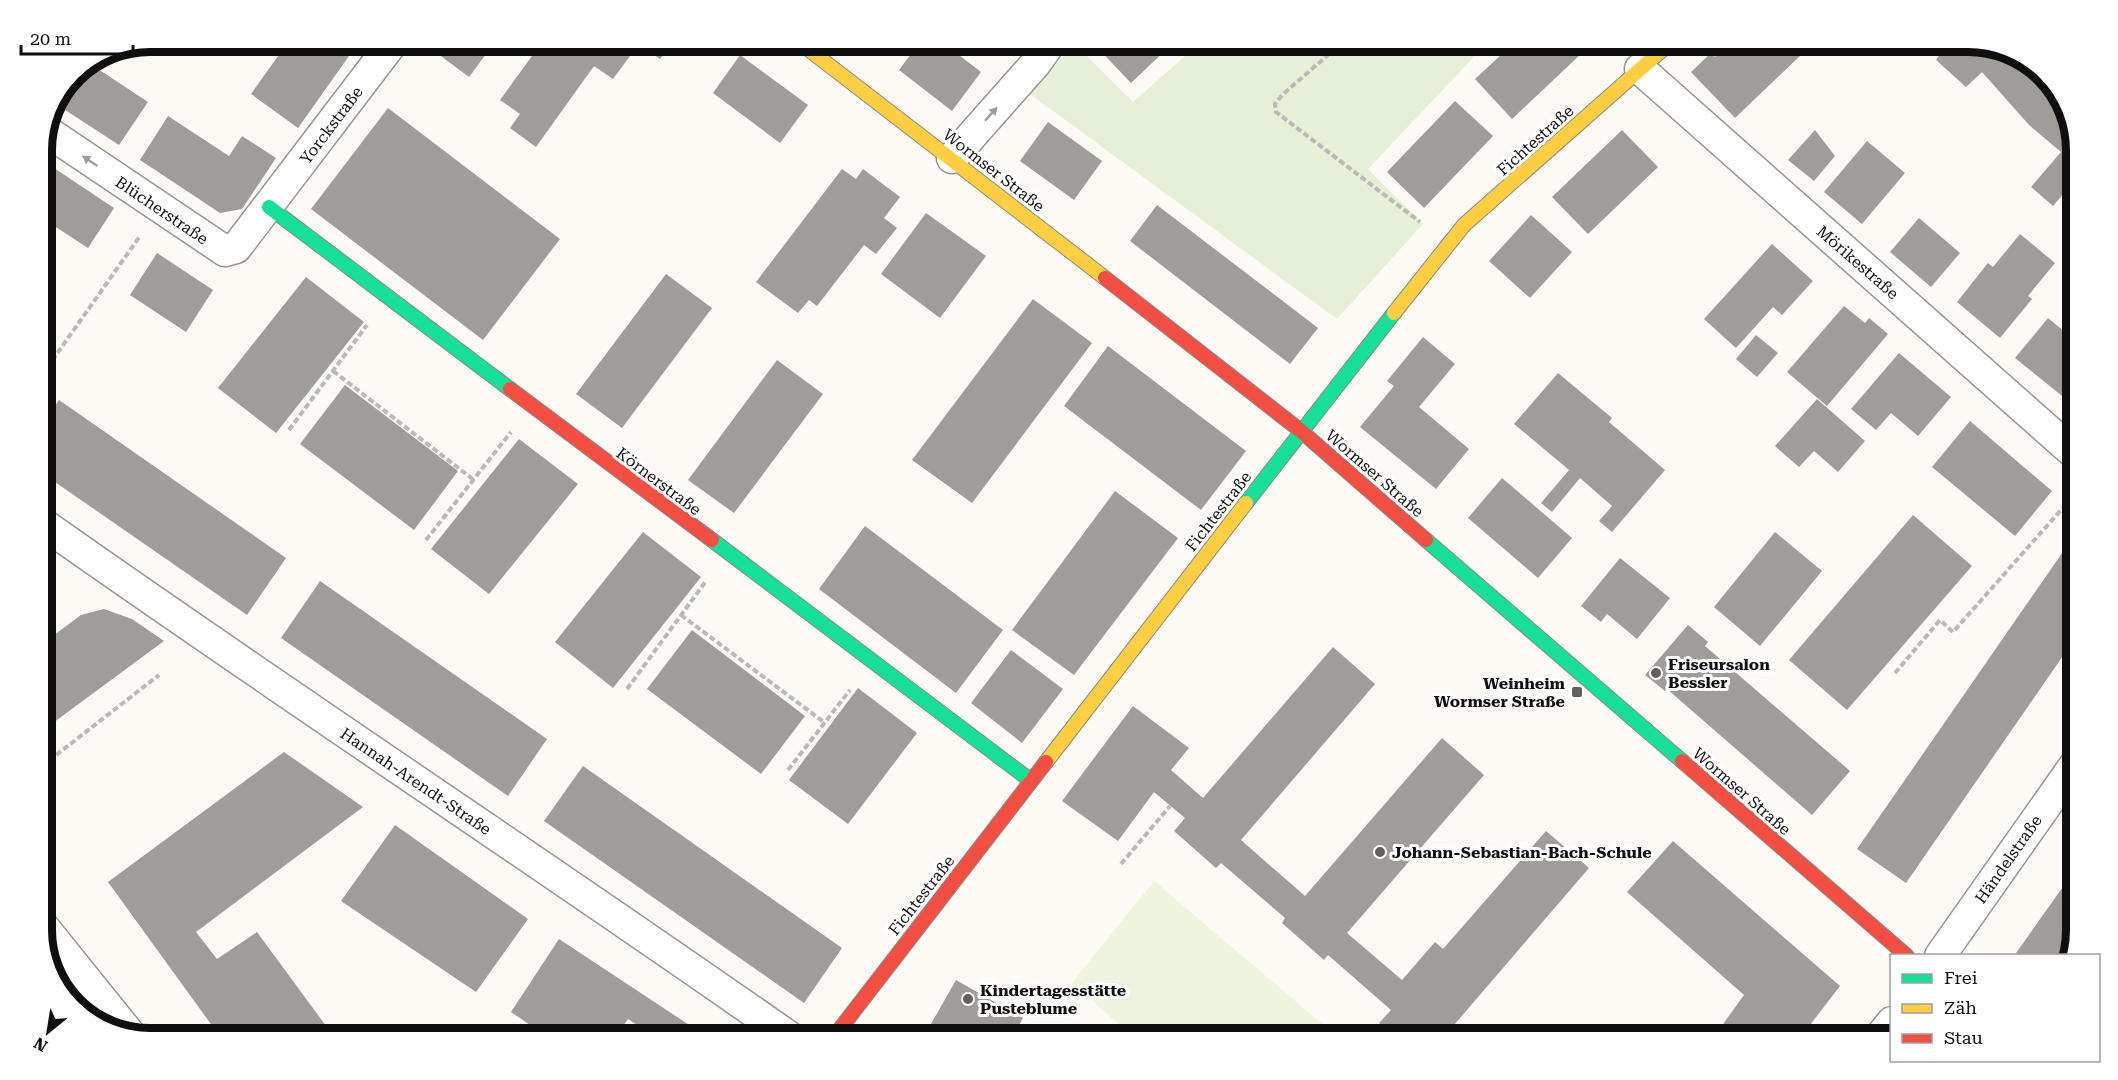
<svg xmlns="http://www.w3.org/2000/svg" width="2118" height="1080" font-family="'Roboto Serif',serif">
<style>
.green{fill:#e6f0d6}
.pitch{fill:#eff4df}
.building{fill:#9f9d9a}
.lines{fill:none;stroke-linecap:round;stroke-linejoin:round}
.street-casing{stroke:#959593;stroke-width:33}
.fast-casing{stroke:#8c8b89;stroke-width:16}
.slow-casing{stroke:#8c8b89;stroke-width:16}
.jam-casing{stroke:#8c8b89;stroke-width:16}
.path{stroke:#b9b9b8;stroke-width:4;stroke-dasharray:6 3;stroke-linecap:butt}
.street{stroke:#fefefe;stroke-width:30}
.fast{stroke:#16e098;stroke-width:14}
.slow{stroke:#ffcf43;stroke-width:14}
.jam{stroke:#f24e42;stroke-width:14}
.oneway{fill:#9e9e9e}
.poi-dot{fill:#626160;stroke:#fff;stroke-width:2}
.labels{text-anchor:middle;stroke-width:6;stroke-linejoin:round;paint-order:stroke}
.street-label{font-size:16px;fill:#0f0f0f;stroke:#fff}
.poi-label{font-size:16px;font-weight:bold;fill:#0f0f0f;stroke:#fff;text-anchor:start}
.rim{fill:none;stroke:#0f0f0f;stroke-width:8}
</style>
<rect width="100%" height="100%" fill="#fbfaf5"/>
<!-- green -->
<path class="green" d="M 1201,42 L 1488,42 L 1368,169 L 1423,224 L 1337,319 L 1030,94 L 1075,44 L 1133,102 Z"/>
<!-- pitch -->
<path class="pitch" d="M 1154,881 L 1339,1038 L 1135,1038 L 1072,983 Z"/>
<!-- building -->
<g class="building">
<path d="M 288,42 L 359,42 L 298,128 L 251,94 Z"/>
<path d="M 422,42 L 495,42 L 469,77 Z"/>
<path d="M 542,42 L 672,42 L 660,59 L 639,44 L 613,79 L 594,66 L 536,147 L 510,128 L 520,114 L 500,100 Z"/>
<path d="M 859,42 L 887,42 L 877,55 Z"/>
<path d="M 920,42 L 942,42 L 981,72 L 952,111 L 899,70 Z"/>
<path d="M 1092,42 L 1174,42 L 1131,83 Z"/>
<path d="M 1515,42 L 1572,42 L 1582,53 L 1512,119 L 1475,79 Z"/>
<path d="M 1732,42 L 1790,42 L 1802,54 L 1735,118 L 1691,72 L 1711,53 L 1715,57 Z"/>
<path d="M 1936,42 L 1968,42 L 2010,52 L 2062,101 L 2076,143 L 2076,179 L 2053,206 L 2031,187 L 2061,152 L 2029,125 L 1982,72 L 1966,87 L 1936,60 L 1943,50 Z"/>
<path d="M 740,55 L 808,105 L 780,143 L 713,93 Z"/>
<path d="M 89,63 L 148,102 L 119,145 L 59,106 L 74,73 Z"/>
<path d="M 1455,101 L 1493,136 L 1424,208 L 1387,172 Z"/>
<path d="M 388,108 L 560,239 L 483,340 L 311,209 Z"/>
<path d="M 168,116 L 229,156 L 242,136 L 276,158 L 242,209 L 220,213 L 140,160 Z"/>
<path d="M 1048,122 L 1102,161 L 1074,200 L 1020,161 Z"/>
<path d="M 1622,130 L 1658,167 L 1588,234 L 1552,197 Z"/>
<path d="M 1815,130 L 1835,156 L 1814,181 L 1788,160 Z"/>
<path d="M 1867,141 L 1905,173 L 1862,224 L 1824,192 Z"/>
<path d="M 45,162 L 114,208 L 88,248 L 42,218 L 42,167 Z"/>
<path d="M 842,169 L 856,179 L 863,169 L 900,197 L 884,218 L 897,228 L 876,254 L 864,245 L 817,306 L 809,300 L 798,313 L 756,282 Z"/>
<path d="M 1157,205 L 1318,328 L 1290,364 L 1130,241 Z"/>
<path d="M 926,213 L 986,256 L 940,318 L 881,274 Z"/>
<path d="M 1531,215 L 1572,252 L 1530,298 L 1489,261 Z"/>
<path d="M 1919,218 L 1960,253 L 1931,287 L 1890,252 Z"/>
<path d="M 2020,234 L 2055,263 L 2028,296 L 2032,299 L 2000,338 L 1957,302 L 1988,263 L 1993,267 Z"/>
<path d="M 1772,244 L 1813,281 L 1782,315 L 1773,307 L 1736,348 L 1704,319 Z"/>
<path d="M 157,253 L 213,290 L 186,332 L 130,295 Z"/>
<path d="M 666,274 L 712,308 L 622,428 L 576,394 Z"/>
<path d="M 306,277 L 364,322 L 276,433 L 218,388 Z"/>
<path d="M 1033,299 L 1092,343 L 972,503 L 912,460 Z"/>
<path d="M 1844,306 L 1865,323 L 1869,318 L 1888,334 L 1827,406 L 1787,372 Z"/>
<path d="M 2048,318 L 2076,341 L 2076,407 L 2015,358 Z"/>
<path d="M 1756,335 L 1778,353 L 1757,377 L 1736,359 Z"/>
<path d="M 1423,337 L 1455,364 L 1419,407 L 1469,449 L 1436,489 L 1360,427 L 1394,386 L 1387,381 Z"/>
<path d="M 1108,346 L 1246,451 L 1201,510 L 1064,406 Z"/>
<path d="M 1899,353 L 1951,397 L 1918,436 L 1891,413 L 1876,430 L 1851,409 Z"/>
<path d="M 777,360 L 823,394 L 734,513 L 688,480 Z"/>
<path d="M 1558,373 L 1612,418 L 1609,422 L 1665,470 L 1612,532 L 1599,521 L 1612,506 L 1580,478 L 1552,512 L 1541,503 L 1569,470 L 1514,424 Z"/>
<path d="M 345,385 L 458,471 L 414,530 L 300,444 Z"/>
<path d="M 1817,399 L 1865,441 L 1838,472 L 1814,451 L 1799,467 L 1775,446 Z"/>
<path d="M 59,400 L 286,558 L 247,615 L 42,473 L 42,424 Z"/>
<path d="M 1970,421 L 2052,491 L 2015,536 L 1932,467 Z"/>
<path d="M 519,439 L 578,484 L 489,594 L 431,549 Z"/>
<path d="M 1502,478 L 1572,538 L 1538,578 L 1468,518 Z"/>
<path d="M 1115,491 L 1178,538 L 1074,675 L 1012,630 Z"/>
<path d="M 1913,515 L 1972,566 L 1847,710 L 1789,660 Z"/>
<path d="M 865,526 L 1003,630 L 956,693 L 819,589 Z"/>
<path d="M 643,532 L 701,577 L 613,688 L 555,642 Z"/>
<path d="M 1775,532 L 1822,571 L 1760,646 L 1714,607 Z"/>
<path d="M 2076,533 L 2076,637 L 1906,883 L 1857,849 Z"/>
<path d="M 1620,558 L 1670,598 L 1637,639 L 1607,614 L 1601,622 L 1581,606 Z"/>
<path d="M 320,581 L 547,739 L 508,796 L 281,638 Z"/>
<path d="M 104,609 L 132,619 L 164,641 L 42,731 L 42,644 L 81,615 Z"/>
<path d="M 1688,625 L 1708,642 L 1705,646 L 1850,771 L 1812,815 L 1667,689 L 1665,691 L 1645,675 Z"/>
<path d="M 692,630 L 805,716 L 761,774 L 647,689 Z"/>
<path d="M 1333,647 L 1375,684 L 1241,840 L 1305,896 L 1442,738 L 1484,775 L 1347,933 L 1402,980 L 1435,942 L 1443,949 L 1546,831 L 1589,868 L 1454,1025 L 1469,1038 L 1396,1038 L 1379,1023 L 1391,1010 L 1328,955 L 1324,960 L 1282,923 L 1285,918 L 1221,863 L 1216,868 L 1174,831 L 1185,818 L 1154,792 L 1118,841 L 1062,801 L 1133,706 L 1189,748 L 1171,770 L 1203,798 Z"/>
<path d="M 1011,650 L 1063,689 L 1022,743 L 971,703 Z"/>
<path d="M 858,688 L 917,733 L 848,824 L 789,780 Z"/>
<path d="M 284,752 L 363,807 L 196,932 L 217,959 L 257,932 L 329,1030 L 318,1038 L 221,1038 L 108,882 Z"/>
<path d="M 583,766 L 842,948 L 804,1003 L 544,821 Z"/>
<path d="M 395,825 L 528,919 L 476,992 L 341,901 Z"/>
<path d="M 1673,841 L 1840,986 L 1800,1038 L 1713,1038 L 1744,995 L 1627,892 Z"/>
<path d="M 2072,874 L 2076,877 L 2076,930 L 2070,956 L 2014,956 Z"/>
<path d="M 559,939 L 709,1038 L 656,1038 L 628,1019 L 615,1038 L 549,1038 L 511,1012 Z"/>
<path d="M 956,980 L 1023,1018 L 1012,1038 L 923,1038 Z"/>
</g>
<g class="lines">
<defs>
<g id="street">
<path d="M 1640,69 L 2076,455"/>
<path d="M 48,132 L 225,251 L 236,248 L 393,42"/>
<path d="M 952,158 L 1036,63 L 1051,42"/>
<path d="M 42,523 C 290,698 543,864 791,1038"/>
<path d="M 42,925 L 129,1033"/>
<path d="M 1940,956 L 2076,763"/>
<path d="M 1879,1038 L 1892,1022"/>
</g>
<g id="fast">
<path d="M 269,207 L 510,389"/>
<path d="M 1246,503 L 1394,313"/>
<path d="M 712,540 L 1030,780"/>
<path d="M 1426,540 L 1682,761"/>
</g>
<g id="slow">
<path d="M 799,42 L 1105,278"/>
<path d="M 1394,313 L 1464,225 L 1671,42"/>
<path d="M 1046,762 L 1246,503"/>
</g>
<g id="jam">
<path d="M 1105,278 L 1301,431 L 1426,540"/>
<path d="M 510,389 L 712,540"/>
<path d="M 1682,761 L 1907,956"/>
<path d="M 833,1038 L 1046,762"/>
</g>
</defs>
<!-- street casing -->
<use href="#street" class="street-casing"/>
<!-- fast casing -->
<use href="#fast" class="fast-casing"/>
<!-- slow casing -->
<use href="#slow" class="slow-casing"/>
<!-- jam casing -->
<use href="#jam" class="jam-casing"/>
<!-- path -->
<g class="path">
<path d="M 1343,42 L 1282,95 L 1275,104 L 1276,112 L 1420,222"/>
<path d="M 333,371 L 474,480"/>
<path d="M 42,375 L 140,236"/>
<path d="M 289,430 L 367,325"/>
<path d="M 426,540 L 511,432"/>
<path d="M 681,615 L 825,723"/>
<path d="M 1895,673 L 1940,620 L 1953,632 L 2076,493"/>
<path d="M 627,689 L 706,581"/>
<path d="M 42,766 L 159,675"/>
<path d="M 788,770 L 850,690"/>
<path d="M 1121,864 L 1170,806"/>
</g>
<!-- street -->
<use href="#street" class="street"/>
<!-- fast -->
<use href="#fast" class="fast"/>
<!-- slow -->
<use href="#slow" class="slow"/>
<!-- jam -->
<use href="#jam" class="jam"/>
</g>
<!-- one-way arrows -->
<defs><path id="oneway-solid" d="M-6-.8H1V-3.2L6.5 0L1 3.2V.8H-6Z" transform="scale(1.5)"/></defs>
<g class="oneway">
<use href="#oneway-solid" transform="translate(991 114) rotate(-48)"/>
<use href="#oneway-solid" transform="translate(90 161) rotate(-146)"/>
</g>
<!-- markers -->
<g class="poi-dot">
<circle cx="1656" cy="673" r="6"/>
<rect x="1571" y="686" width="12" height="12" rx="3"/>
<circle cx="1380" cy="852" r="6"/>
<circle cx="968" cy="999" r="6"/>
</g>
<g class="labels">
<!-- street labels -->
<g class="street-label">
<text transform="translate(331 125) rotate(-53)" y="6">Yorckstraße</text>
<text transform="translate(1535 140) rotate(-42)" y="6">Fichtestraße</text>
<text transform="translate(994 170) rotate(38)" y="6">Wormser Straße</text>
<text transform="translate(162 210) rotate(34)" y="6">Blücherstraße</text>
<text transform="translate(1858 262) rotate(41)" y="6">Mörikestraße</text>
<text transform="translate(1375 473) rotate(41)" y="6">Wormser Straße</text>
<text transform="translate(659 481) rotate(37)" y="6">Körnerstraße</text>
<text transform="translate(1218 511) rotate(-52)" y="6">Fichtestraße</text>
<text transform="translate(416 781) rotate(34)" y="6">Hannah-Arendt-Straße</text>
<text transform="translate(1742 791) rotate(41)" y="6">Wormser Straße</text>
<text transform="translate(2008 859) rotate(-55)" y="6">Händelstraße</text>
<text transform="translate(921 895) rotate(-52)" y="6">Fichtestraße</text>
</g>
<!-- poi labels -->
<g class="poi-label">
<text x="1668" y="670">Friseursalon<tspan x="1668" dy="18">Bessler</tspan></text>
<text x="1565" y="689" text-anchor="end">Weinheim<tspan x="1565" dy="18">Wormser Straße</tspan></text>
<text x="1392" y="858">Johann-Sebastian-Bach-Schule</text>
<text x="980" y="996">Kindertagesstätte<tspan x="980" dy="18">Pusteblume</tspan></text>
</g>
</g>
<!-- crop -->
<path d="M0 0H2118V1080H0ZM150 52H1968A98 98 0 0 1 2066 150V930A98 98 0 0 1 1968 1028H150A98 98 0 0 1 52 930V150A98 98 0 0 1 150 52Z" fill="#fff" fill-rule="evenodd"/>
<path class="rim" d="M150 52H1968A98 98 0 0 1 2066 150V930A98 98 0 0 1 1968 1028H150A98 98 0 0 1 52 930V150A98 98 0 0 1 150 52Z"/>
<!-- legend -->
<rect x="1890" y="954" width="210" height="108" fill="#ffffff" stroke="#9f9f9f" stroke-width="1.5"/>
<rect x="1902" y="974" width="30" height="9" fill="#16e098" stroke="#9f9f9f" stroke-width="1.5"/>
<text x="1944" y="984" font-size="18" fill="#0f0f0f">Frei</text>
<rect x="1902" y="1004" width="30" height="9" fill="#ffcf43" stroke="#9f9f9f" stroke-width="1.5"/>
<text x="1944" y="1014" font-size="18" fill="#0f0f0f">Zäh</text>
<rect x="1902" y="1034" width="30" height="9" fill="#f24e42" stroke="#9f9f9f" stroke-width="1.5"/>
<text x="1944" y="1044" font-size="18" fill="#0f0f0f">Stau</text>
<!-- north arrow -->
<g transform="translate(48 1032) rotate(210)" stroke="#ffffff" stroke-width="4.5" paint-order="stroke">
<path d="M0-4.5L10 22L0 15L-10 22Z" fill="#0f0f0f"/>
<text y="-9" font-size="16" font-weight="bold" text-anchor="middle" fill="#0f0f0f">N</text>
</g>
<!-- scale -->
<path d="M21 45v9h112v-9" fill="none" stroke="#0f0f0f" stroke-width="3"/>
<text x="30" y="45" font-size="18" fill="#0f0f0f" stroke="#ffffff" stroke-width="4.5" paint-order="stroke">20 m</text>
</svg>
